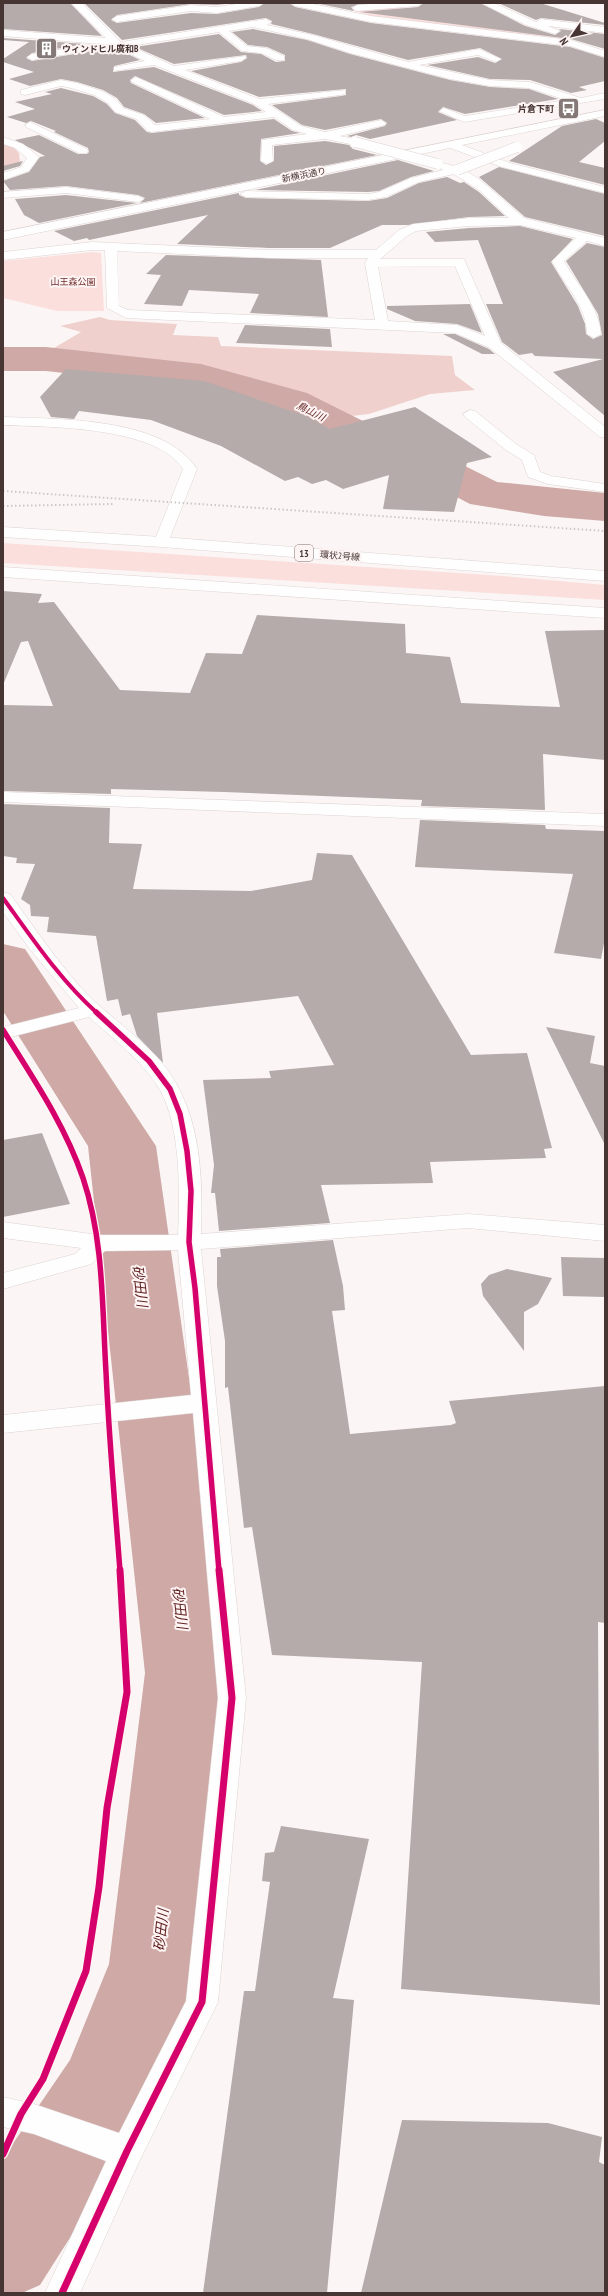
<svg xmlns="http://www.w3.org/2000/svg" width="608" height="2296" font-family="'PT Sans Narrow','Noto Sans JP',sans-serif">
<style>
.green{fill:#fbdfdd}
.forest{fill:#efd0cd}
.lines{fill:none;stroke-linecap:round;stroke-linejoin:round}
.river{fill:#cea9a6;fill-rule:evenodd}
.building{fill:#b5abaa}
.minor-casing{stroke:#ddd3d2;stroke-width:1}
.major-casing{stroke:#ddd3d2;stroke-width:1}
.minor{fill:#fefefe;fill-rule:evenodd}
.major{fill:#fefefe;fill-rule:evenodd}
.rail{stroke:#cbc9c8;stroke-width:2;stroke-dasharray:1.5 2.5;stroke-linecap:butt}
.minor-bridge-casing{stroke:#ddd3d2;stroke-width:11;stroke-linecap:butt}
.minor-bridge{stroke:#fefefe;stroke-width:10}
.cycleway-far2-casing{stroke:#fdf4f3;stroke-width:6}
.cycleway-far1-casing{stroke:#fdf4f3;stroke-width:8}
.cycleway-casing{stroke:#fdf4f3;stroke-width:10}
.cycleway-far2{stroke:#d6006c;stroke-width:4}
.cycleway-far1{stroke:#d6006c;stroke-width:5.5}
.cycleway{stroke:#d6006c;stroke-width:7}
.labels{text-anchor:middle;stroke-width:4;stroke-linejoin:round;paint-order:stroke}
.far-poi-label{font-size:9px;font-weight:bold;fill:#463533;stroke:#fdf4f3;text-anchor:start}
.far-street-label{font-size:9px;fill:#463533;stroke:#fdf4f3}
.far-park-label{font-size:9px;fill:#702e2d;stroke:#fdf4f3}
.far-water-label{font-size:10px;font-style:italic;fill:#5c1c1c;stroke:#fdf4f3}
.shield{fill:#fdf4f3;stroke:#7d6e6d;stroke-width:1}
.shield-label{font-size:10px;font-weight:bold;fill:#463533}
.near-water-label{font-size:14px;font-style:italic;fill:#5c1c1c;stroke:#fdf4f3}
</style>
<rect width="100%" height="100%" fill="#fbf6f5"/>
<!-- green -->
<g class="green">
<path d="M 393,7 L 522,25 L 580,43 L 381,18 L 354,11 Z"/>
<path d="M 93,252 L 101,253 L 104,311 L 57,311 L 3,298 L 3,261 Z"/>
<path d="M 3,543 L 503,576 L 605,585 L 605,600 L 3,563 Z"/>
</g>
<!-- forest -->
<g class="forest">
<path d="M 3,143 L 13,147 L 19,153 L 20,163 L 3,170 Z"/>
<path d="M 100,317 L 110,320 L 177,324 L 173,335 L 218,337 L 221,346 L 452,356 L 455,375 L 475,390 L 430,394 L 369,414 L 333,418 L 294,398 L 202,371 L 42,355 L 81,332 L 60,326 Z"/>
</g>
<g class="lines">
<!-- river -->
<g class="river">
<path d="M 3,347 L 46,347 L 201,364 L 307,393 L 389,434 L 433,450 L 497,482 L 605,493 L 605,521 L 544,516 L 470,504 L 401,468 L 357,452 L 277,411 L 198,388 L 46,371 L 3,371 Z"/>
<path d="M 3,944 L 25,949 L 156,1146 L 231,1673 L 205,1964 L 159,2088 L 144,2121 L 40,2285 L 22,2293 L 3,2293 L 3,2158 L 70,2060 L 109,1964 L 145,1673 L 88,1146 L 3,1011 Z"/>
</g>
</g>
<!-- building -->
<g class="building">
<path d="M 12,3 L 70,3 L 102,36 L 3,29 L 3,4 Z"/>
<path d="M 84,3 L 233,3 L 217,5 L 191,4 L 117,15 L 111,20 L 117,23 L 191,13 L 217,14 L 259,7 L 265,3 L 289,3 L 295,7 L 371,23 L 570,47 L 605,58 L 605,81 L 579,87 L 587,90 L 571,93 L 530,80 L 490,79 L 427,65 L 478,57 L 495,63 L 502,59 L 480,48 L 408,60 L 313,34 L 271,24 L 272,21 L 266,18 L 122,40 Z"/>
<path d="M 315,3 L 364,3 L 351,7 L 354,11 Z"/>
<path d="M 424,3 L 480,3 L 525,26 L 555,35 L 561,31 L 559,29 L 605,34 L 605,49 L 571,39 L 360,12 L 418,7 Z"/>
<path d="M 498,3 L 540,3 L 605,23 L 605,25 L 541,18 L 536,20 Z"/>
<path d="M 253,29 L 307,40 L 350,54 L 450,80 L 490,87 L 529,89 L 558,99 L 465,114 L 443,107 L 438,112 L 457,120 L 370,139 L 356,135 L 351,137 L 347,136 L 385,126 L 387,123 L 381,119 L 325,130 L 302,125 L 272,105 L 341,96 L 346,95 L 346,89 L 259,97 L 191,71 L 241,62 L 247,58 L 246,55 L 174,64 L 135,47 L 219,34 L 241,52 L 261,54 L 276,62 L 285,61 L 285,55 L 267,47 L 248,45 L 232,32 Z"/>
<path d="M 3,38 L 85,44 L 32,53 L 26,58 L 32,61 L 93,51 L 94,45 L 112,46 L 140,60 L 114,66 L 113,72 L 154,67 L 253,105 L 262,111 L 224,115 L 135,76 L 130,80 L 131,83 L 205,118 L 156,123 L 144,114 L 124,107 L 117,98 L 103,90 L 77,82 L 61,79 L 30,86 L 9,79 L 34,72 L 3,62 L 3,59 L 29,42 L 3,40 Z"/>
<path d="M 61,88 L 93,96 L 107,104 L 115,113 L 135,120 L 147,132 L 152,133 L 274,119 L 292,131 L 300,133 L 261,139 L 260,161 L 266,165 L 274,161 L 274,146 L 325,141 L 349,145 L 353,149 L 377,155 L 140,203 L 145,198 L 138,195 L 66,186 L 10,190 L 3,181 L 29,172 L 40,157 L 45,156 L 15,140 L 39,135 L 78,154 L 87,154 L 89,152 L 88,148 L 54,132 L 56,131 L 31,121 L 26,123 L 7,117 L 35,109 L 15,102 L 52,94 L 45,92 Z"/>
<path d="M 596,119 L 605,123 L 605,141 L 579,162 L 605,168 L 605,185 L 509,161 L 562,126 Z"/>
<path d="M 398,160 L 434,171 L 411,177 L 379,191 L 368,192 L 255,190 Z"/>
<path d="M 23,161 L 20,166 L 3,171 L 3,166 Z"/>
<path d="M 499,167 L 605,194 L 605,236 L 525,217 L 479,177 Z"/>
<path d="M 447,177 L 460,183 L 464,182 L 479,192 L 505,216 L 469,217 L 408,225 L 382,225 L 330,248 L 269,248 L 177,244 L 208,215 L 89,240 L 87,238 L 74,241 L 54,231 L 239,193 L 239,195 L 246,198 L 368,201 L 387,198 L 419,183 Z"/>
<path d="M 66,195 L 137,203 L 39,223 L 24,215 L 15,199 Z"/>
<path d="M 520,226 L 573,239 L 551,262 L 578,306 L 585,324 L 586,334 L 593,339 L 602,335 L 598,314 L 566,261 L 587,243 L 605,247 L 605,416 L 553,372 L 603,359 L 535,356 L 532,353 L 519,355 L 502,342 L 486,304 L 503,304 L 478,240 L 435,242 L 426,232 L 469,228 Z"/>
<path d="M 166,255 L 321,260 L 328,317 L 250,313 L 259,294 L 189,290 L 182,306 L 144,304 L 161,275 L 146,274 Z"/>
<path d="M 470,304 L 482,333 L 457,324 L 415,321 L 387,309 L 387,306 Z"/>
<path d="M 245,325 L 330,329 L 332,347 L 236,343 Z"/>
<path d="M 443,334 L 455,334 L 489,349 L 495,354 L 482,354 Z"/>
<path d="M 66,369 L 204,381 L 306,416 L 330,429 L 415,407 L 492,457 L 467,463 L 454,512 L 383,509 L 389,475 L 343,489 L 326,480 L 312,484 L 298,477 L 285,481 L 221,446 L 151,420 L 79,411 L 74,419 L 51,417 L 40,397 Z"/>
<path d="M 3,591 L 42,594 L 38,603 L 54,602 L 120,690 L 190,693 L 206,653 L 242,654 L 257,615 L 405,624 L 406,653 L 450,657 L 461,703 L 560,707 L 545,631 L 605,630 L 605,760 L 543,754 L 545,810 L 421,806 L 422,800 L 224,792 L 111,789 L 111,794 L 3,791 L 3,705 L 53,706 L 28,641 L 21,642 L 3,685 Z"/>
<path d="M 3,804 L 110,808 L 109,843 L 142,844 L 133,889 L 251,891 L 312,880 L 317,853 L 352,855 L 471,1055 L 527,1053 L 552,1148 L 544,1149 L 546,1158 L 430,1162 L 433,1183 L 321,1185 L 330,1223 L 219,1231 L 215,1193 L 211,1193 L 214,1165 L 203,1080 L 271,1078 L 269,1071 L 334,1065 L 298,996 L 157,1013 L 163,1063 L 137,1036 L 130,1014 L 122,1016 L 118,999 L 107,1001 L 96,936 L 47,932 L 49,917 L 31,916 L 30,905 L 21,899 L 35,864 L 16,863 L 17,858 L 3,856 Z"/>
<path d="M 420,820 L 545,825 L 546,829 L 605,831 L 605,938 L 601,959 L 554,953 L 573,874 L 415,867 Z"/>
<path d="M 546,1027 L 595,1036 L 590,1063 L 605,1066 L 605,1145 Z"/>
<path d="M 42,1133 L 70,1204 L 3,1217 L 3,1140 Z"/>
<path d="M 333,1240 L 343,1286 L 345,1310 L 332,1311 L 350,1434 L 451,1425 L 456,1423 L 449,1401 L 605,1386 L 605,1623 L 598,1622 L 600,2005 L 401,1989 L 422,1662 L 272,1655 L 252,1527 L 244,1528 L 228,1387 L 225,1388 L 225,1341 L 217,1286 L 217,1257 L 221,1257 L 220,1249 Z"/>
<path d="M 561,1257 L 605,1258 L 605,1297 L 563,1296 Z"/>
<path d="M 507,1269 L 552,1278 L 538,1304 L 524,1312 L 524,1351 L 483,1296 L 481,1284 L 489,1275 Z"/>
<path d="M 281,1826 L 369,1839 L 333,1998 L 354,2000 L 327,2293 L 203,2293 L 244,1991 L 255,1991 L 270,1882 L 262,1881 L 265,1853 L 274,1852 Z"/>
<path d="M 402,2120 L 548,2123 L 602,2137 L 599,2162 L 605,2165 L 605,2293 L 361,2293 Z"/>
</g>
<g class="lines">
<defs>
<g id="minor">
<path d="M 71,3 L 82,3 L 121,42 L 266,19 L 271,22 L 267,25 L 313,35 L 408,62 L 479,49 L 501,59 L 496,62 L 478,55 L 419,65 L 490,80 L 530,82 L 581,98 L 605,93 L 605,99 L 464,122 L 439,111 L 444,108 L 465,116 L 566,100 L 529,88 L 490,86 L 450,79 L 350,53 L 307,39 L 253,27 L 229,31 L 247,46 L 266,48 L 284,56 L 284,60 L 276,60 L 261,53 L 242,51 L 219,32 L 130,46 L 174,66 L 245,56 L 246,58 L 241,61 L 185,70 L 259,99 L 345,90 L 345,94 L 341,95 L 268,104 L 301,126 L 325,132 L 381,120 L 386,123 L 385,125 L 340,136 L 359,140 L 360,142 L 355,145 L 325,139 L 272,145 L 273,161 L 267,164 L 261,161 L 262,140 L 307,134 L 293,130 L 274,117 L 152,132 L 148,131 L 136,119 L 115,112 L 108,103 L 94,95 L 71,88 L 61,86 L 25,95 L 21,94 L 21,90 L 61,80 L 77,83 L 102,91 L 116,99 L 123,108 L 144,115 L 155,125 L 210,119 L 132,82 L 131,80 L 136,77 L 224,117 L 266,112 L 254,104 L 154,65 L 114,71 L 114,67 L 145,61 L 112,45 L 3,36 L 3,30 L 106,38 Z"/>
<path d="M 242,3 L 264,3 L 259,6 L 217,13 L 191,11 L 117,22 L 112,19 L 117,16 L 191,5 L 217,7 Z"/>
<path d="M 290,3 L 308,3 L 371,16 L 571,40 L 605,51 L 605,57 L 570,46 L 371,22 L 295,6 Z"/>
<path d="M 384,3 L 423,3 L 418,6 L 357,11 L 352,8 L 357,5 Z"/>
<path d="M 481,3 L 494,3 L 536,22 L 541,19 L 605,27 L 605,33 L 548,26 L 560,31 L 555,34 L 526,25 Z"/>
<path d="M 90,45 L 93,46 L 93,50 L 32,60 L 27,57 L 32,54 Z"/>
<path d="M 605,110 L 605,116 L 462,145 L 510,163 L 605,187 L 605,193 L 502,167 L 450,148 L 3,240 L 3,232 Z"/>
<path d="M 30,122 L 87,149 L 88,151 L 87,153 L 79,153 L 26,127 L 25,125 Z"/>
<path d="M 3,137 L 23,144 L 39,157 L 29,171 L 3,180 L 3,173 L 21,167 L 27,158 L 15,148 L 3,144 Z"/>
<path d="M 443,163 L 461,168 L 479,179 L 524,218 L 605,238 L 605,246 L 587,241 L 564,261 C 577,285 599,306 601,334 L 594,338 L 587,334 C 587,306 564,285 552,261 L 576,238 L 520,225 L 469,226 L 416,231 L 407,236 L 380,259 L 464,259 L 501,343 L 605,427 L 605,438 L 600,437 L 490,348 L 455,333 L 126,318 L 107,308 L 105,250 L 92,250 L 3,260 L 3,252 L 92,242 L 269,250 L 376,250 L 399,230 L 413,224 L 469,218 L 509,218 L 480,191 L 454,174 L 419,182 L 386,197 L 368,200 L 246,197 L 240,194 L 246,191 L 368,194 L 379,192 L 411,178 L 443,170 L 437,166 ZM 117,251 L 269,258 L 368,258 L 365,263 L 375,320 L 128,310 L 119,306 ZM 455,266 L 485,336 L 457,325 L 388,321 L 378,267 Z"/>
<path d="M 66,187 L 138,196 L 144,199 L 138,202 L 66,193 L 3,198 L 3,192 Z"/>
<path d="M 470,410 L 475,411 L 516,444 L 534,455 L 540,472 L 551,476 L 605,484 L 605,492 L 548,484 L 528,477 L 522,460 L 506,450 L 465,417 L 463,414 Z"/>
<path d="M 3,417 C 58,419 164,417 197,469 L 167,545 L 157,545 L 154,542 L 183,469 C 156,426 48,427 3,425 Z"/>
<path d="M 3,792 L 605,814 L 605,826 L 3,802 Z"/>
<path d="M 3,892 L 10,894 C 34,927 58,963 86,993 C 108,1015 134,1033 156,1056 C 201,1104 203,1172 201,1234 L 468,1214 L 605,1225 L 605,1241 L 468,1228 L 201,1249 L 246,1698 L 218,2002 L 139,2162 L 80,2293 L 45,2293 L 106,2161 L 34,2134 L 3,2127 L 3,2097 L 34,2104 L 119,2133 L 186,2001 L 218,1698 L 193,1413 L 3,1433 L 3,1415 L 191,1395 L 178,1250 L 105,1251 L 91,1264 L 3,1289 L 3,1273 L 75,1254 L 81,1248 L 3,1238 L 3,1222 L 99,1235 L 178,1235 C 180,1192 181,1128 160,1090 C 143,1061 113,1039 89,1017 L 3,1039 L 3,1027 L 79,1008 L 29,948 L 3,912 Z"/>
</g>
<g id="major">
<path d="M 3,527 L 162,537 L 605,571 L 605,581 L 162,547 L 3,537 Z"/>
<path d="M 3,567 L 605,608 L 605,618 L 3,577 Z"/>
</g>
</defs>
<!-- minor casing -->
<use href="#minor" class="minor-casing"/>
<!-- major casing -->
<use href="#major" class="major-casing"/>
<!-- minor -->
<use href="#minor" class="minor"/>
<!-- major -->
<use href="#major" class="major"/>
<!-- rail -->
<g class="rail">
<path d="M 3,491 L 605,531"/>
<path d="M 3,506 L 113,504"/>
</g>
<defs>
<g id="minor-bridge">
<path d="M 355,142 L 438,164"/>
<path d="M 457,170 L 517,147"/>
</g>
</defs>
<!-- minor-bridge casing -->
<use href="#minor-bridge" class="minor-bridge-casing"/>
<!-- minor-bridge -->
<use href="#minor-bridge" class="minor-bridge"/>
<defs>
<path id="cycleway-far2" d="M 3,898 C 32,938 60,980 97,1013"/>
<g id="cycleway-far1">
<path d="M 96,1012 L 149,1061 L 170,1089 L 180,1114 L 187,1151 L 191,1191 L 189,1242 L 195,1288 L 219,1571"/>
<path d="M 3,1030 C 33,1078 65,1125 83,1178 C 104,1241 102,1307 106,1372 C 109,1439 115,1505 120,1571"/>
</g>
<g id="cycleway">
<path d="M 3,2154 L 21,2114 L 43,2079 L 86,1971 L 99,1887 L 107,1808 L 127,1692 L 120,1570"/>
<path d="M 62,2293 L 127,2151 L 202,2002 L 232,1698 L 219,1570"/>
</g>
</defs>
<!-- cycleway-far2 casing -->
<use href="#cycleway-far2" class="cycleway-far2-casing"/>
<!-- cycleway-far1 casing -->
<use href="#cycleway-far1" class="cycleway-far1-casing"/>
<!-- cycleway casing -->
<use href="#cycleway" class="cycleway-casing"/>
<!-- cycleway-far2 -->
<use href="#cycleway-far2" class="cycleway-far2"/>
<!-- cycleway-far1 -->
<use href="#cycleway-far1" class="cycleway-far1"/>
<!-- cycleway -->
<use href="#cycleway" class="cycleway"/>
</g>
<!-- icons -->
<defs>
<symbol id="building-square" viewBox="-11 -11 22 22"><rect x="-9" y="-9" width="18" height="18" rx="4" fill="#857977" stroke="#fdf4f3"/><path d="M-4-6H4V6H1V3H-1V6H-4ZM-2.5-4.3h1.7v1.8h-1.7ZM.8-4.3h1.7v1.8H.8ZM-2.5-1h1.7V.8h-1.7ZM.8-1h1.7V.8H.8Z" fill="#fff"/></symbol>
<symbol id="bus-square" viewBox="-11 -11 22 22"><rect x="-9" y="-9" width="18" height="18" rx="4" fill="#857977" stroke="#fdf4f3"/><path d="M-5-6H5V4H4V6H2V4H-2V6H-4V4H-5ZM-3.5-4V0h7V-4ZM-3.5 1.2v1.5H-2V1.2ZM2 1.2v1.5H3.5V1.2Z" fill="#fff"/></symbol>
</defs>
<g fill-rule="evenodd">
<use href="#building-square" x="34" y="36" width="25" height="25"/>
<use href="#bus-square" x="556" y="96" width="25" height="25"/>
</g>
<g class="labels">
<!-- far-poi labels -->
<g class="far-poi-label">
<text x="62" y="52">ウィンドヒル廣和B</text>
<text x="554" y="112" text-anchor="end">片倉下町</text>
</g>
<!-- far-street labels -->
<g class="far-street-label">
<text transform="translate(304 175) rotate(-11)" y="3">新横浜通り</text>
<text transform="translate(340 556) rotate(4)" y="3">環状2号線</text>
</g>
<!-- far-park labels -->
<g class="far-park-label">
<text x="73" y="285">山王森公園</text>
</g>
<!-- far-water labels -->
<g class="far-water-label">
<text transform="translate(311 411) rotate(27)" y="4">鳥山川</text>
</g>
<!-- shield labels -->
<rect class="shield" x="295" y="545" width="18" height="16" rx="3"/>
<g class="shield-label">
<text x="304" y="557">13</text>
</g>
<!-- near-water labels -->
<g class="near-water-label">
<text transform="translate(140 1286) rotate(83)" y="5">砂田川</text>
<text transform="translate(180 1608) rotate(83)" y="5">砂田川</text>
<text transform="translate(161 1930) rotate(-84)" y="5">砂田川</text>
</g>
</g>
<!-- border -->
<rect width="608" height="2296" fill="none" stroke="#463533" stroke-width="8"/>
<!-- north arrow -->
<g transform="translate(572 36) rotate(236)" stroke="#fdf4f3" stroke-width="3" paint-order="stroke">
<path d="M0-3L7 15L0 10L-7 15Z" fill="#463533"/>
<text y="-6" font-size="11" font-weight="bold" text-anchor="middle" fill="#463533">N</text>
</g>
</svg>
